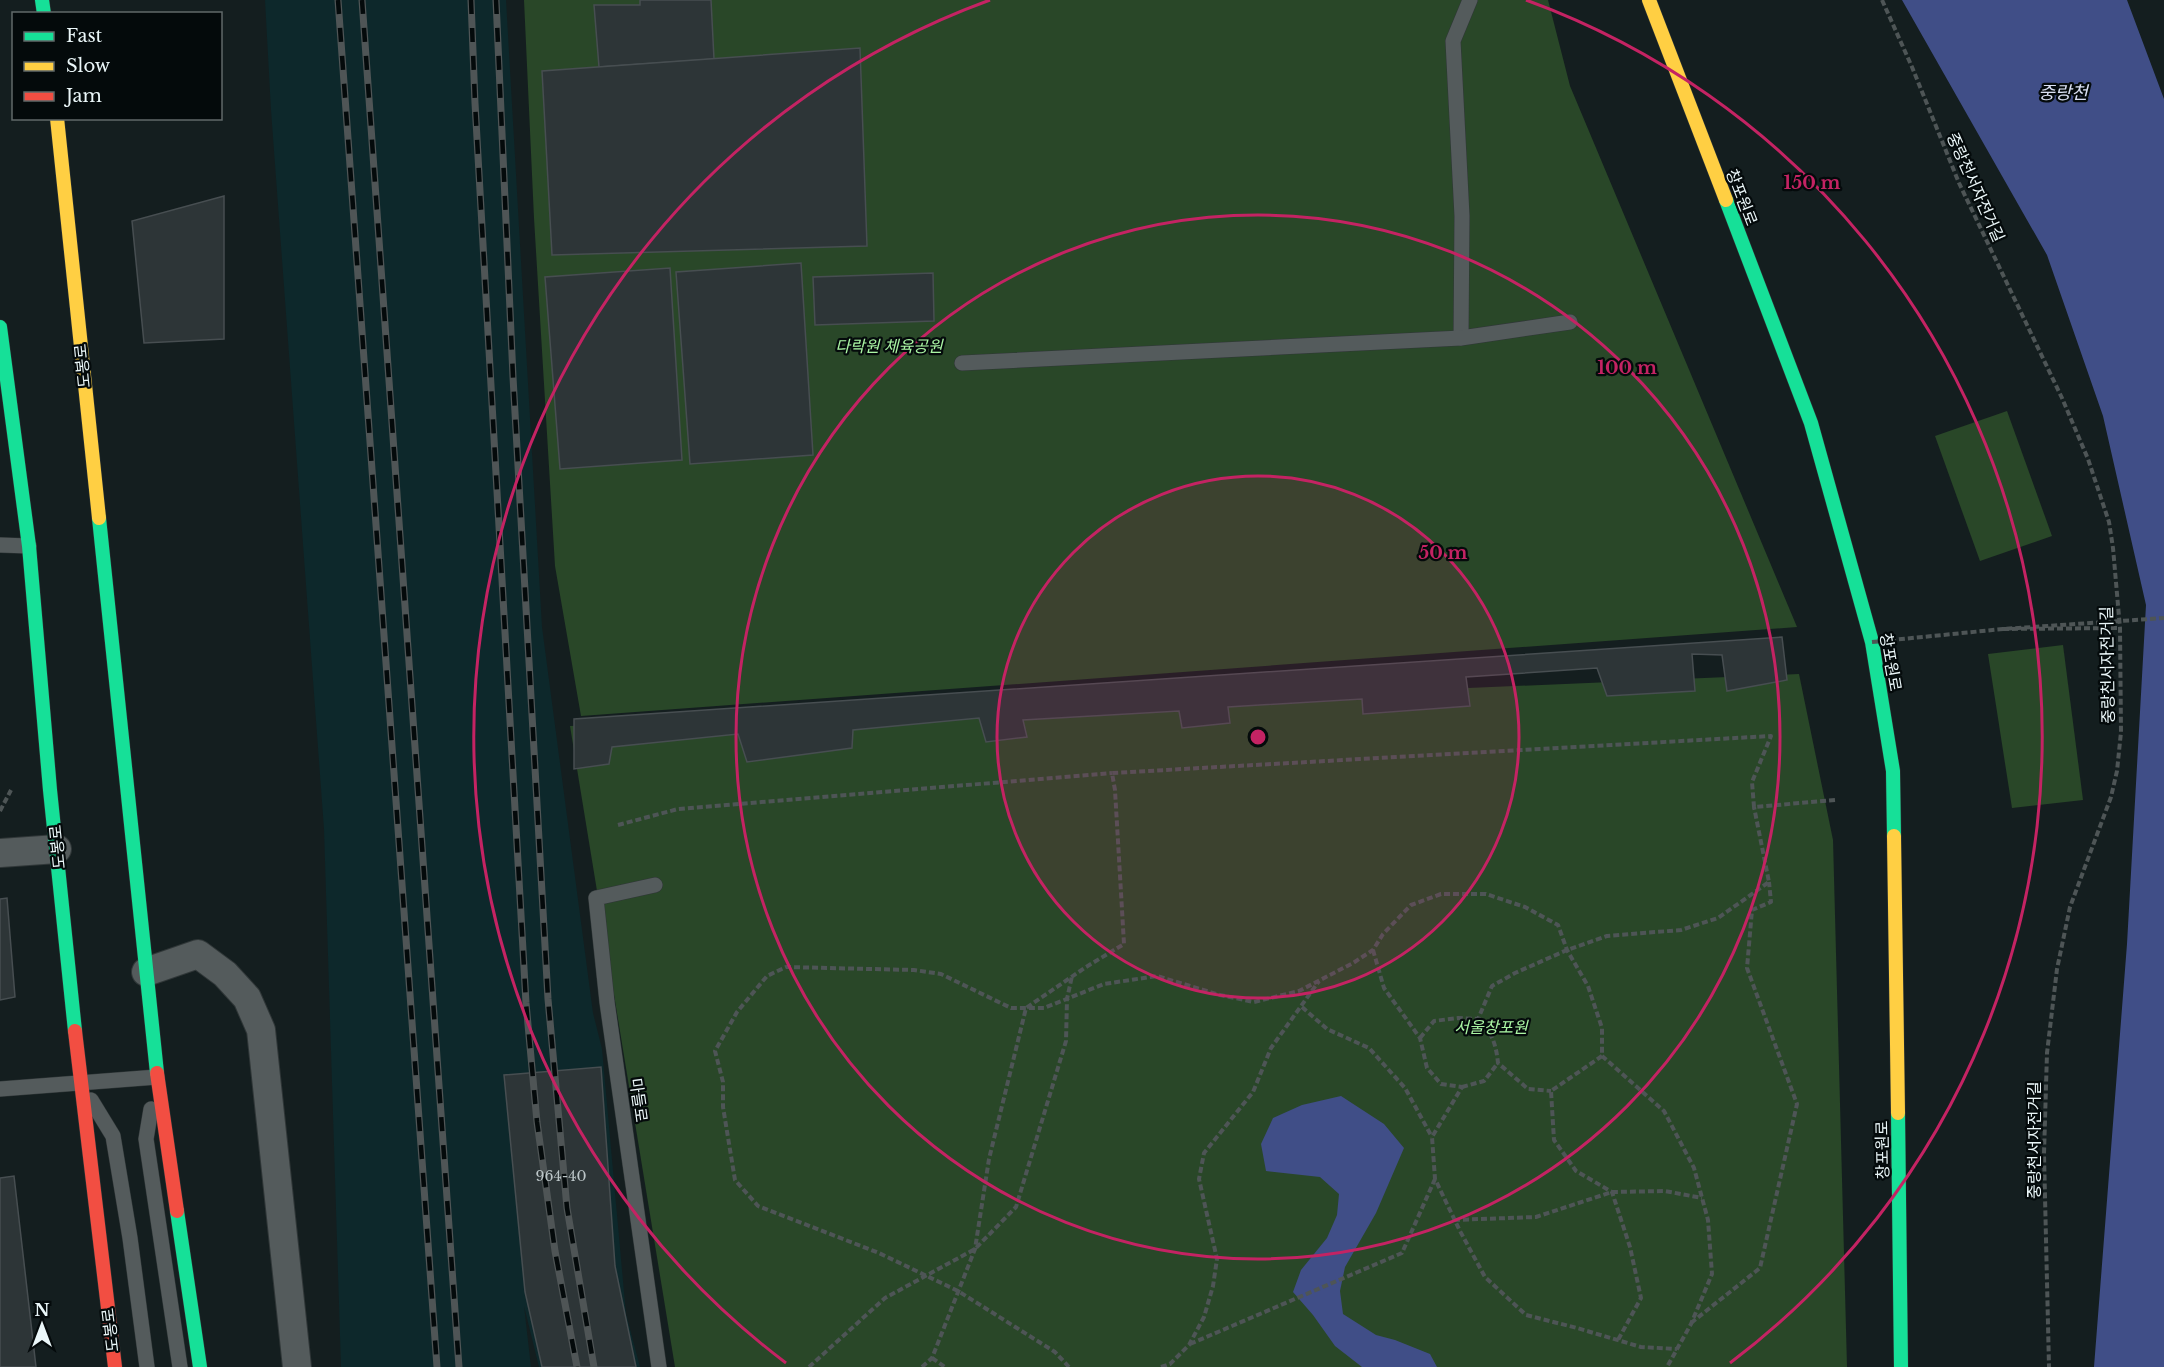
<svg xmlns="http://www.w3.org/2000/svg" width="2164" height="1367" font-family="'Libre Baskerville','Noto Sans KR',serif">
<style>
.built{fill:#0d282b}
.green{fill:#294728}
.water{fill:#404e87}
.building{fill:#2d3537;stroke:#474e51;stroke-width:1.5}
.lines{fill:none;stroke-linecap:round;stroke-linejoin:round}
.lane-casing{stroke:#303738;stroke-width:16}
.street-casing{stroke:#303738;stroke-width:30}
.fast-casing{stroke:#303738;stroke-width:15}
.slow-casing{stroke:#303738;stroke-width:15}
.jam-casing{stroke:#303738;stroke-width:15}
.path{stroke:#4e5556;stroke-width:4;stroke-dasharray:6 3;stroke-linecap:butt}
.lane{stroke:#545b5c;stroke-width:15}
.street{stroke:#545b5c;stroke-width:28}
.fast{stroke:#16e098;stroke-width:14}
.slow{stroke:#ffcf43;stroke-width:14}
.jam{stroke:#f24e42;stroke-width:14}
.rail-casing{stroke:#4f5556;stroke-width:7}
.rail{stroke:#040a0b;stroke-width:4.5;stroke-dasharray:14;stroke-linecap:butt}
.path-bridge{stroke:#4e5556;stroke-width:4;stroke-dasharray:6 3;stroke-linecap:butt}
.ring{fill:none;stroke:#c42363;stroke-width:3}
.labels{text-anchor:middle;stroke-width:4.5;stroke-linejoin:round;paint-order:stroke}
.number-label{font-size:14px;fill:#bcc6c8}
.street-label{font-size:16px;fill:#ebf7f9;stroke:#040a0b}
.park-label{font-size:16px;font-style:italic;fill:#abf6a4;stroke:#040a0b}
.water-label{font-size:18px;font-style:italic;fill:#dce2f5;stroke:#040a0b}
.centre{fill:#c42363;stroke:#040a0b;stroke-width:3}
.ring-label{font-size:18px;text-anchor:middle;font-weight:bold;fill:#c42363;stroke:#040a0b;stroke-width:4.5;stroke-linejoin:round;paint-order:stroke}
</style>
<rect width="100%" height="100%" fill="#141e1f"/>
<!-- built -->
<path class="built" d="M 265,0 L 506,0 L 542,627 L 593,1013 L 602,1049 L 626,1314 L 640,1367 L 539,1367 L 524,1306 L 531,1367 L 341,1367 L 324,829 L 271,110 Z"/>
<!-- green -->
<g class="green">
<path d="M 524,0 L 1548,0 L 1570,86 L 1797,627 L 581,716 L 555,566 L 534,218 Z"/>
<path d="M 2007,411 L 2052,536 L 1980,561 L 1935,436 Z"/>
<path d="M 2063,645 L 2083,800 L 2012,808 L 1988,654 Z"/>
<path d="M 1799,674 L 1833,840 L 1847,1367 L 675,1367 L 570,726 Z"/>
</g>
<!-- water -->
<g class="water">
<path d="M 1902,0 L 2127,0 L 2164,99 L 2164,1367 L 2094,1367 L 2127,944 L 2146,605 L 2103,416 L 2047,255 Z"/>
<path d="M 1341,1096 L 1384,1124 L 1404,1148 L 1376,1213 L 1345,1267 L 1340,1291 L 1343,1314 L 1376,1335 L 1395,1340 L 1430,1354 L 1437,1367 L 1362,1367 L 1335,1346 L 1313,1315 L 1293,1292 L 1301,1270 L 1327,1238 L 1337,1215 L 1339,1194 L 1320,1177 L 1266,1171 L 1261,1144 L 1273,1118 L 1302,1105 Z"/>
</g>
<!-- building -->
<g class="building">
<path d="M 640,0 L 711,0 L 714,59 L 599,67 L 594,5 L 640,5 Z"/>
<path d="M 860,48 L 867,246 L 552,255 L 542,71 Z"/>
<path d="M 224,196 L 224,339 L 144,343 L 132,221 Z"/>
<path d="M 801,263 L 813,455 L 690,464 L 676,272 Z"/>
<path d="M 670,268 L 682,460 L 560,469 L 545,277 Z"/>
<path d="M 933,273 L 934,321 L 815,325 L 813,277 Z"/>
<path d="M 1782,637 L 1787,680 L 1727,691 L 1722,655 L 1692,654 L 1695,691 L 1607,696 L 1597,668 L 1466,677 L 1470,706 L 1363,714 L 1362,699 L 1228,707 L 1230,723 L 1182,728 L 1179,711 L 1023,720 L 1027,737 L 986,742 L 979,718 L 853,730 L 852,748 L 747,762 L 738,734 L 612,747 L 609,764 L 574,769 L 574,719 Z"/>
<path d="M 7,898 L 15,997 L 0,1000 L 0,899 Z"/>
<path d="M 601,1067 L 615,1266 L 636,1367 L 542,1367 L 525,1292 L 504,1075 Z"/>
<path d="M 14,1176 L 36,1367 L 0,1367 L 0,1178 Z"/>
</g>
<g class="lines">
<defs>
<g id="lane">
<path d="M 1461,338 L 1462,216 L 1453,41 L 1470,0"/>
<path d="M 962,363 L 1461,338 L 1570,322"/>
<path d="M 0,545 L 29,546"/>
<path d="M 655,885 L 596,898 L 607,1002 L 659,1367"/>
<path d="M 0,1089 L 157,1077 L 156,1079"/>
<path d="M 91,1100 L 113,1136 L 130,1238 L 147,1367"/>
<path d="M 151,1109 L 146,1139 L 180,1367"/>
</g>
<g id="street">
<path d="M 0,853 L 57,849"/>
<path d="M 146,972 L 198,954 L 225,974 L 247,998 L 261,1030 L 297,1367"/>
</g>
<g id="fast">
<path d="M 42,0 L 44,14"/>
<path d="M 1726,200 L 1811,423 L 1872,642 L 1893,771 L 1894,836"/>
<path d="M 0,327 L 29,546 L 50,790 L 75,1031"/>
<path d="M 99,518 L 157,1073"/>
<path d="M 1898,1113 L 1901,1367"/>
<path d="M 177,1211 L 200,1367"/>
</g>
<g id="slow">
<path d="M 1649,0 L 1726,200"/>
<path d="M 57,118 L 99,518"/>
<path d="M 1894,836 L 1898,1113"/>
</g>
<g id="jam">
<path d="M 75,1031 L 115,1367"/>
<path d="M 157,1073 L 177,1211"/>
</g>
</defs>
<!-- lane casing -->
<use href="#lane" class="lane-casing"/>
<!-- street casing -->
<use href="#street" class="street-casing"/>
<!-- fast casing -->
<use href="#fast" class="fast-casing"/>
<!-- slow casing -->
<use href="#slow" class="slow-casing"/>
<!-- jam casing -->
<use href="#jam" class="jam-casing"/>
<!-- path -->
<g class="path">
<path d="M 1882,0 L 1912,67 L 1959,183 L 2062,398 L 2088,459 L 2109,522 L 2113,548 L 2120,628 L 2121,732 L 2117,771 L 2111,797 L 2070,907 L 2057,969 L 2047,1053 L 2044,1154 L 2049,1367"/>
<path d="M 2003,629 L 2120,628"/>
<path d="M 0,811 L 11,790"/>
<path d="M 618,825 L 678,809 L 1112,773"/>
<path d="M 1373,950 L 1384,988 L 1420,1038 L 1427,1068 L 1441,1084 L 1462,1087 L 1432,1137 L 1435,1179 L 1460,1231 L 1485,1277 L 1526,1315 L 1577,1328 L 1641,1347 L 1677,1349"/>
<path d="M 1302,1007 L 1327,1029 L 1369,1048 L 1405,1088 L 1432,1137"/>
<path d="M 1478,1019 C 1492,1032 1496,1044 1498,1063 L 1528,1089 L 1551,1091"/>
<path d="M 1420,1038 L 1434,1021 L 1458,1018 L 1478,1019 L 1492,986 L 1515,973 L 1567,950 L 1607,936 L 1681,930 L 1718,918 L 1769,882 L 1754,807"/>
<path d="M 1602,1056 L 1551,1091 L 1554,1140 L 1576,1171 L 1612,1192 L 1630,1247 L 1641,1298 L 1618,1340"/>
<path d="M 1462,1087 L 1484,1081 L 1498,1063"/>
<path d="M 1454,1220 L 1536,1217 L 1612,1192 L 1665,1191 L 1702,1198"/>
<path d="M 1691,1323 L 1760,1268 L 1797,1104 L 1747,968 L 1752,910 L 1771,902 L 1769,882"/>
<path d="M 1190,1344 L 1402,1253 L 1435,1179"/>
<path d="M 932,1358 L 945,1367"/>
<path d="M 809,1367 L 885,1298 L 975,1249 L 1016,1207 L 1066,1041 L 1067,999 L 1072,976"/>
<path d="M 922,1367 L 932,1358 L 975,1249 L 989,1159 L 1026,1008 L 1086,967 L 1124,944 L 1115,790 L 1112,773 L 1771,736 L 1752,782 L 1754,807 L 1835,800"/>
<path d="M 1069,1367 L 1055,1352 L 958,1291 L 879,1253 L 758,1206 L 735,1180 L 723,1107 L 723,1082 L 715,1051 L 737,1012 L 767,976 L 786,967 L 914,970 L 941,974 L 1011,1008 L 1044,1008 L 1104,984 L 1157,976 L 1220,995 L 1254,1002 L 1299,991 L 1353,963 L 1373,950 L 1383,934 L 1411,905 L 1441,894 L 1486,894 L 1525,907 L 1558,925 L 1567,950 L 1588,986 L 1602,1028 L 1602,1056 L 1664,1111 L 1694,1168 L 1708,1220 L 1712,1274 L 1691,1324 L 1667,1367"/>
<path d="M 1161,1367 L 1170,1364 L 1189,1345 L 1204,1317 L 1213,1286 L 1217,1259 L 1199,1179 L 1204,1153 L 1253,1092 L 1271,1048 L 1319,981"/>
</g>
<!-- lane -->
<use href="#lane" class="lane"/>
<!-- street -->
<use href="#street" class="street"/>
<!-- fast -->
<use href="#fast" class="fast"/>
<!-- slow -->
<use href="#slow" class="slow"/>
<!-- jam -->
<use href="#jam" class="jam"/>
<defs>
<g id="rail">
<path d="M 338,0 L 437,1367"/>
<path d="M 362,0 L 459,1367"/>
<path d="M 471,0 L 475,103 L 526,1003 L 537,1122 L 555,1251 L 577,1367"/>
<path d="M 496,0 L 513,377 L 548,999 L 567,1208 L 594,1367"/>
</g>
</defs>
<!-- rail casing -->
<use href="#rail" class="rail-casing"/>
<!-- rail -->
<use href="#rail" class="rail"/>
<!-- path-bridge -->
<path class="path-bridge" d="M 1872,642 L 2003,629 L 2164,618"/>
</g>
<!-- distance rings -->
<circle cx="1258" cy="737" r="261" fill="#c42363" fill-opacity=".12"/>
<g class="ring">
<circle cx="1258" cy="737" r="261"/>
<circle cx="1258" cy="737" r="522"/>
<path d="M786 1363A784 784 0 0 1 990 0M1526 0A784 784 0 0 1 1730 1363"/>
</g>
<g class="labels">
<!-- number labels -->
<g class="number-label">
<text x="561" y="1181">964-40</text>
</g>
<!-- street labels -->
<g class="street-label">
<text transform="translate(1976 187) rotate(66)" y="6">중랑천서자전거길</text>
<text transform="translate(1742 197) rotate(69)" y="6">창포원로</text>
<text transform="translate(82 366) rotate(-96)" y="6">도봉로</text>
<text transform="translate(1891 662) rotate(80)" y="6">창포원로</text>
<text transform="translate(2107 665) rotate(-91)" y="6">중랑천서자전거길</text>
<text transform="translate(57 847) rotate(-96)" y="6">도봉로</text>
<text transform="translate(639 1100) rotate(82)" y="6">마들로</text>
<text transform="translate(2034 1140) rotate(-90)" y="6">중랑천서자전거길</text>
<text transform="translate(1882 1150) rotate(-91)" y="6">창포원로</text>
<text transform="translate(110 1330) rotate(-97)" y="6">도봉로</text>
</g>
<!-- park labels -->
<g class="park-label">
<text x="889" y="352">다락원 체육공원</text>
<text x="1491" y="1033">서울창포원</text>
</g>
<!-- water labels -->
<g class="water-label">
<text x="2063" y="99">중랑천</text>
</g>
</g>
<circle cx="1258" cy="737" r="9" class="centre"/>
<g class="ring-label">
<text x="1812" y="189">150 m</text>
<text x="1627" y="374">100 m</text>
<text x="1443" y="559">50 m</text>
</g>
<!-- legend -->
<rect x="12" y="12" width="210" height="108" fill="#040a0b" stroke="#60696a" stroke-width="1.5"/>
<rect x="24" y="32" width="30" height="9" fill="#16e098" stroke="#60696a" stroke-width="1.5"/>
<text x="66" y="42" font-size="18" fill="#ebf7f9">Fast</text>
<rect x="24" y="62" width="30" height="9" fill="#ffcf43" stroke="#60696a" stroke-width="1.5"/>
<text x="66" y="72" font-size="18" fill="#ebf7f9">Slow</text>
<rect x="24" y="92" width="30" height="9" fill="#f24e42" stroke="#60696a" stroke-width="1.5"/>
<text x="66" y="102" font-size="18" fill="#ebf7f9">Jam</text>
<!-- north arrow -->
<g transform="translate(42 1325)" stroke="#040a0b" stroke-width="4.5" paint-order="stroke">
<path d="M0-4.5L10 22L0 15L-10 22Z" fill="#ebf7f9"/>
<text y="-9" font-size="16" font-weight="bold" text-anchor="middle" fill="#ebf7f9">N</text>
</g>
</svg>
